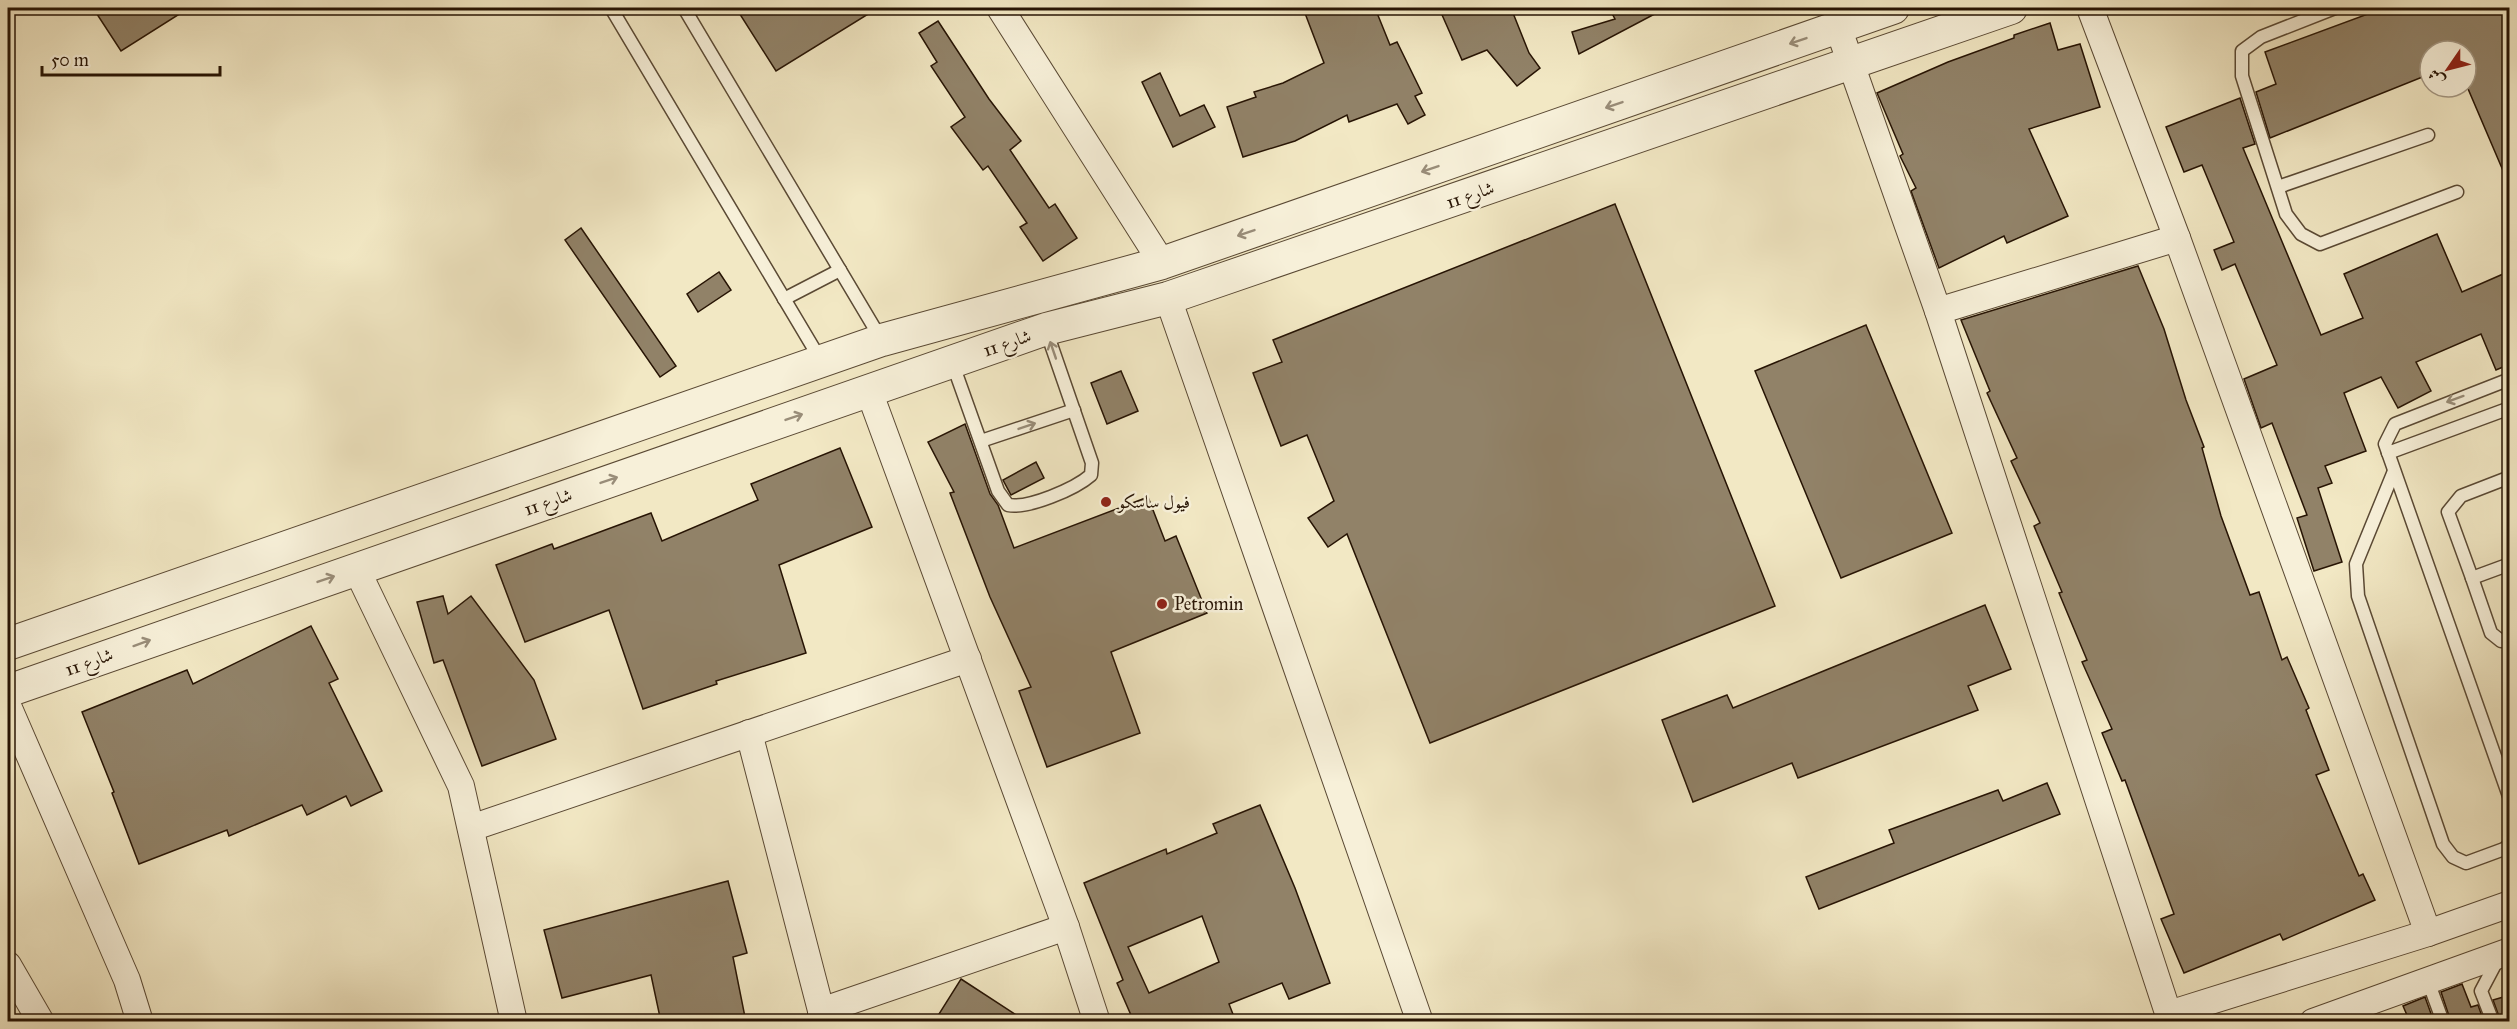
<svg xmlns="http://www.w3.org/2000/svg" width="2517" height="1029" font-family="'IM FELL Great Primer',Amiri,serif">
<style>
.building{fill:#918268;stroke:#271404;stroke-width:1.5;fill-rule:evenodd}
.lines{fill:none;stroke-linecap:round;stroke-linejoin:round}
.service-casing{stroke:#5a4934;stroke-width:15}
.minor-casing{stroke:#5a4934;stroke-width:28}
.tertiary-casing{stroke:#5a4934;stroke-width:34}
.service{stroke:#f7f0d9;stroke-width:12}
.minor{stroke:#f7f0d9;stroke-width:26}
.tertiary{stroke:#f7f0d9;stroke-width:32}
.oneway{stroke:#998d79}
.poi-dot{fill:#8f2418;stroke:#f7f0d9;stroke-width:2}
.labels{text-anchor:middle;stroke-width:5;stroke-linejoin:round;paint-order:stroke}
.street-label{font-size:18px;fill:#271404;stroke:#f7f0d9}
.poi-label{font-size:18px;fill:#271404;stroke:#f7f0d9;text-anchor:start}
</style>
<rect width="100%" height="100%" fill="#f2e8c4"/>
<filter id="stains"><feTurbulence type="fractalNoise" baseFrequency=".00333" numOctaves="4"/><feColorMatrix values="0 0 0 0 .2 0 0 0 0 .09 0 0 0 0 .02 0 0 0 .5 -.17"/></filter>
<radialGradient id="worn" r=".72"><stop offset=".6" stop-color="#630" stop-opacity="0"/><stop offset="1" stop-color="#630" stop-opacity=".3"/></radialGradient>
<!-- building -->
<g class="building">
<path d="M 93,8 L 189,8 L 121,51 Z"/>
<path d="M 736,8 L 878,8 L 776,71 Z"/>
<path d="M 1303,8 L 1375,8 L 1390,45 L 1397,42 L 1422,93 L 1415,96 L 1425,115 L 1408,124 L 1397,104 L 1349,122 L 1347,115 L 1295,141 L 1243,157 L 1227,107 L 1256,97 L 1254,92 L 1283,83 L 1324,63 Z"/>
<path d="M 1439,8 L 1511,8 L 1529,53 L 1540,68 L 1517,86 L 1487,50 L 1462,60 Z"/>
<path d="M 1609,8 L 1666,8 L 1579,54 L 1572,32 L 1615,19 Z"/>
<path d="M 2384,8 L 2510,8 L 2510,187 L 2466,84 L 2466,51 L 2430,51 L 2430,74 L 2270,138 L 2256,92 L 2276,84 L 2265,52 Z"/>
<path d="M 938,21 L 989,99 L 1021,141 L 1010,150 L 1049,208 L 1055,204 L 1077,238 L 1043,261 L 1020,227 L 1027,223 L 988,166 L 983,170 L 951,127 L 965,117 L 931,66 L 937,62 L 919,33 Z"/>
<path d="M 2050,23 L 2058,50 L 2080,44 L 2100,107 L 2029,129 L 2068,216 L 2007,243 L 2004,236 L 1939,268 L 1911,191 L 1916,188 L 1900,156 L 1903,154 L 1877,93 L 1948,62 L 2014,38 L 2014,35 Z"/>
<path d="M 1160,73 L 1180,116 L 1204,105 L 1215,127 L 1173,147 L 1142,82 Z"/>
<path d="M 2240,98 L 2255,144 L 2243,148 L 2321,335 L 2363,318 L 2344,274 L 2437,234 L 2462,292 L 2510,271 L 2510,364 L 2496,370 L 2481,334 L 2416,362 L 2431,391 L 2398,408 L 2381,377 L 2344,393 L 2366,451 L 2325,466 L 2332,483 L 2318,488 L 2342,562 L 2314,571 L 2297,518 L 2307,515 L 2272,423 L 2261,428 L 2244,379 L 2277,365 L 2235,264 L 2222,270 L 2214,250 L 2234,242 L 2202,165 L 2184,172 L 2166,127 Z"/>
<path d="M 1615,204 L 1775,606 L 1430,743 L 1347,534 L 1328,547 L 1308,518 L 1334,501 L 1307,435 L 1281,446 L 1253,373 L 1282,362 L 1273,340 Z"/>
<path d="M 581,228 L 676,366 L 660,377 L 565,240 Z"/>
<path d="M 2138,266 L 2164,329 L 2186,400 L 2204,447 L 2202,448 L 2221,516 L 2250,595 L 2259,592 L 2282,660 L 2287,657 L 2309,708 L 2306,710 L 2329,770 L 2316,775 L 2359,876 L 2363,874 L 2375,900 L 2283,940 L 2280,934 L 2184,973 L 2161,919 L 2174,914 L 2125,780 L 2122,781 L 2102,733 L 2112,729 L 2082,662 L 2087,660 L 2059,593 L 2062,592 L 2034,526 L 2040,523 L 2011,461 L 2017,458 L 1987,393 L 1990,391 L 1961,320 Z"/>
<path d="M 719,272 L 731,290 L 698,312 L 687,294 Z"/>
<path d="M 1866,325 L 1952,533 L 1841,578 L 1755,371 Z"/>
<path d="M 1121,371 L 1138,411 L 1107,424 L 1091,383 Z"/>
<path d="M 965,424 L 990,494 L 998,505 L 1014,548 L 1148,497 L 1165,541 L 1176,536 L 1207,613 L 1111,652 L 1140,733 L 1047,767 L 1019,691 L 1031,687 L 990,597 L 950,493 L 954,492 L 928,442 Z"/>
<path d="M 840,448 L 872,527 L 779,565 L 806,653 L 716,681 L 717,684 L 643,709 L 609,610 L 525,642 L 496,565 L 552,544 L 554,549 L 651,513 L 662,541 L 758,500 L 751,484 Z"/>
<path d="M 1036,462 L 1044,478 L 1011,495 L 1003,480 Z"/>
<path d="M 443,596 L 448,614 L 471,596 L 534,680 L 556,739 L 482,766 L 443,660 L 434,663 L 417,602 Z"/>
<path d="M 1985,605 L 2011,669 L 1968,686 L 1978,710 L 1798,778 L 1792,763 L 1693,802 L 1662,720 L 1727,695 L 1733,708 Z"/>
<path d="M 311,626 L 338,679 L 329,683 L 382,791 L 351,806 L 346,796 L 307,815 L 302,805 L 229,836 L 227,830 L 139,864 L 112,793 L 114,792 L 82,712 L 187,670 L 193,684 Z"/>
<path d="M 2047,783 L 2060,814 L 1819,909 L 1806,877 L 1894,843 L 1889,830 L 1998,790 L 2003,801 Z"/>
<path d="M 1260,805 L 1295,888 L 1330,983 L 1289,999 L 1282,983 L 1229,1004 L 1236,1022 L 1134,1022 L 1117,983 L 1123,980 L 1084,883 L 1166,849 L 1167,854 L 1217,833 L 1213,824 ZM 1202,916 L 1219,962 L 1149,993 L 1128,947 Z"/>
<path d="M 728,881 L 747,953 L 733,957 L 746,1022 L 661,1022 L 651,975 L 562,998 L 544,930 Z"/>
<path d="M 961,979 L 1027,1022 L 934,1022 Z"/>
<path d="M 2462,984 L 2471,1007 L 2478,1005 L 2484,1022 L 2451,1022 L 2441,992 Z"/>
<path d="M 2510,995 L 2510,1022 L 2501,1022 L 2493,1000 Z"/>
<path d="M 2425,997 L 2434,1022 L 2410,1022 L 2403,1006 Z"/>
</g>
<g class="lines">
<defs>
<g id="service">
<path d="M 611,8 L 820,359"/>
<path d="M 684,8 L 881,339"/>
<path d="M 2335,8 L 2261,37 L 2242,51 L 2242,76 L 2286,214 L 2301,234 L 2320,244 L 2457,192"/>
<path d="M 2278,187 L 2428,135"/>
<path d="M 784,299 L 840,270"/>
<path d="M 952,362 L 998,491 L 1008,505 C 1028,509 1075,489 1091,475 L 1092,463 L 1046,330"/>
<path d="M 2510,379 L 2395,424 L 2385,444 L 2510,799"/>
<path d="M 981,441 L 1074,410"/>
<path d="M 2388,453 L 2510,408"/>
<path d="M 2394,471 L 2356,564 L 2358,596 L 2443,844 L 2453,857 L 2466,863 L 2504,849 L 2510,844"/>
<path d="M 2510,564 L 2472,578 L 2491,633 L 2501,641 L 2510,641"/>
<path d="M 2472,578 L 2448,512 L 2461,496 L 2510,477"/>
<path d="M 2428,981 L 2443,1022"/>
<path d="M 2493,1022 L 2481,991 L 2499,957"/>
</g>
<g id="minor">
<path d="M 1000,8 L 1162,263"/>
<path d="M 2090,8 L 2177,238 L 2428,933"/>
<path d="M 1838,27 L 1938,311 L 2171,1022"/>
<path d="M 1168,298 L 1420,1022"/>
<path d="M 1938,311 L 2177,238"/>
<path d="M 869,391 L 1066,927 L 1097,1022"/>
<path d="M 356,568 L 461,786 L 514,1022"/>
<path d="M 8,706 L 127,980 L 140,1022"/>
<path d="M 749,733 L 824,1022"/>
<path d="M 471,828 L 968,659"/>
<path d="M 8,965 L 41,1022"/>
<path d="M 821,1011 L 1066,927"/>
<path d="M 2169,1014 L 2428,933 L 2510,904"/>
<path d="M 2313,1022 L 2510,951"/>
</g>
<g id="tertiary">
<path d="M 8,644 L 882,340 L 1162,263 L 1893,8"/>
<path d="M 8,691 L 1046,329 L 1168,298 L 2011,8"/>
</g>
</defs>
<!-- service casing -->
<use href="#service" class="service-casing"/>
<!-- minor casing -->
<use href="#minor" class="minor-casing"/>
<!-- tertiary casing -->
<use href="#tertiary" class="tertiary-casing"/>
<!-- service -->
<use href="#service" class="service"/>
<!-- minor -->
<use href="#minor" class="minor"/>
<!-- tertiary -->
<use href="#tertiary" class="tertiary"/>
</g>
<!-- one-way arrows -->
<defs><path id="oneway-shaft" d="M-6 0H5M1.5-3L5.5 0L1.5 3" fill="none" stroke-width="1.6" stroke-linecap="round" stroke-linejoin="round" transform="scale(1.5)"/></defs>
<g class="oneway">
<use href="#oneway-shaft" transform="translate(1798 41) rotate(161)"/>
<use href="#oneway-shaft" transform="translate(1614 105) rotate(161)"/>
<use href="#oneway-shaft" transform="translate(1430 169) rotate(161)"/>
<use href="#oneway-shaft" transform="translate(1246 233) rotate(161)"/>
<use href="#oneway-shaft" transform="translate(1053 350) rotate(-109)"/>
<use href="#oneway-shaft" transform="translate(2455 399) rotate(160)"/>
<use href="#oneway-shaft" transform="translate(794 417) rotate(-19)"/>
<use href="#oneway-shaft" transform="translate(1027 426) rotate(-19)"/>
<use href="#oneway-shaft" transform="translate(609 480) rotate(-19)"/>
<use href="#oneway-shaft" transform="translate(326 579) rotate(-19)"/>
<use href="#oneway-shaft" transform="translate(142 643) rotate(-20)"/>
</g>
<!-- markers -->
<g class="poi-dot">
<circle cx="1106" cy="502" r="6"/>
<circle cx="1162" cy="604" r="6"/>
</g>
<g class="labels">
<!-- street labels -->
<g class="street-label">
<text transform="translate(1470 195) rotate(-19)" y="6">شارع 11</text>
<text transform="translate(1007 343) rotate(-19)" y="6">شارع 11</text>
<text transform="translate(548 502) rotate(-19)" y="6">شارع 11</text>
<text transform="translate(89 662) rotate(-20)" y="6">شارع 11</text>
</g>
<!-- poi labels -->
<g class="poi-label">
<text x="1118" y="508">فيول ساسكو</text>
<text x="1174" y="610">Petromin</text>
</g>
</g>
<!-- margin -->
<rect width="2517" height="1029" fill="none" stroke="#f2e8c4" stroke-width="30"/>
<rect x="9" y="9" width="2499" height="1011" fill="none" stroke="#271404" stroke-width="3"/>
<rect x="15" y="15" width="2487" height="999" fill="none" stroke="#271404" stroke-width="1.5"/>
<!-- north arrow -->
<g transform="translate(2448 69) rotate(235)"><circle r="28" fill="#f7f0d9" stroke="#a49884" stroke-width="1.5"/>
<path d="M0-4.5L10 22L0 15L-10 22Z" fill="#8f2418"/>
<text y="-9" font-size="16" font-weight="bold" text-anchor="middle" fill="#271404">ش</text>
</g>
<!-- scale -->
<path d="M42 66v9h178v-9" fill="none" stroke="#271404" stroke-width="3"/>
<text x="51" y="66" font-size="18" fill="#271404" stroke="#f7f0d9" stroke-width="4.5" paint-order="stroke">50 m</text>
<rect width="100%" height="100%" filter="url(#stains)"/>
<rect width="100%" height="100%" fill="url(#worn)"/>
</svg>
